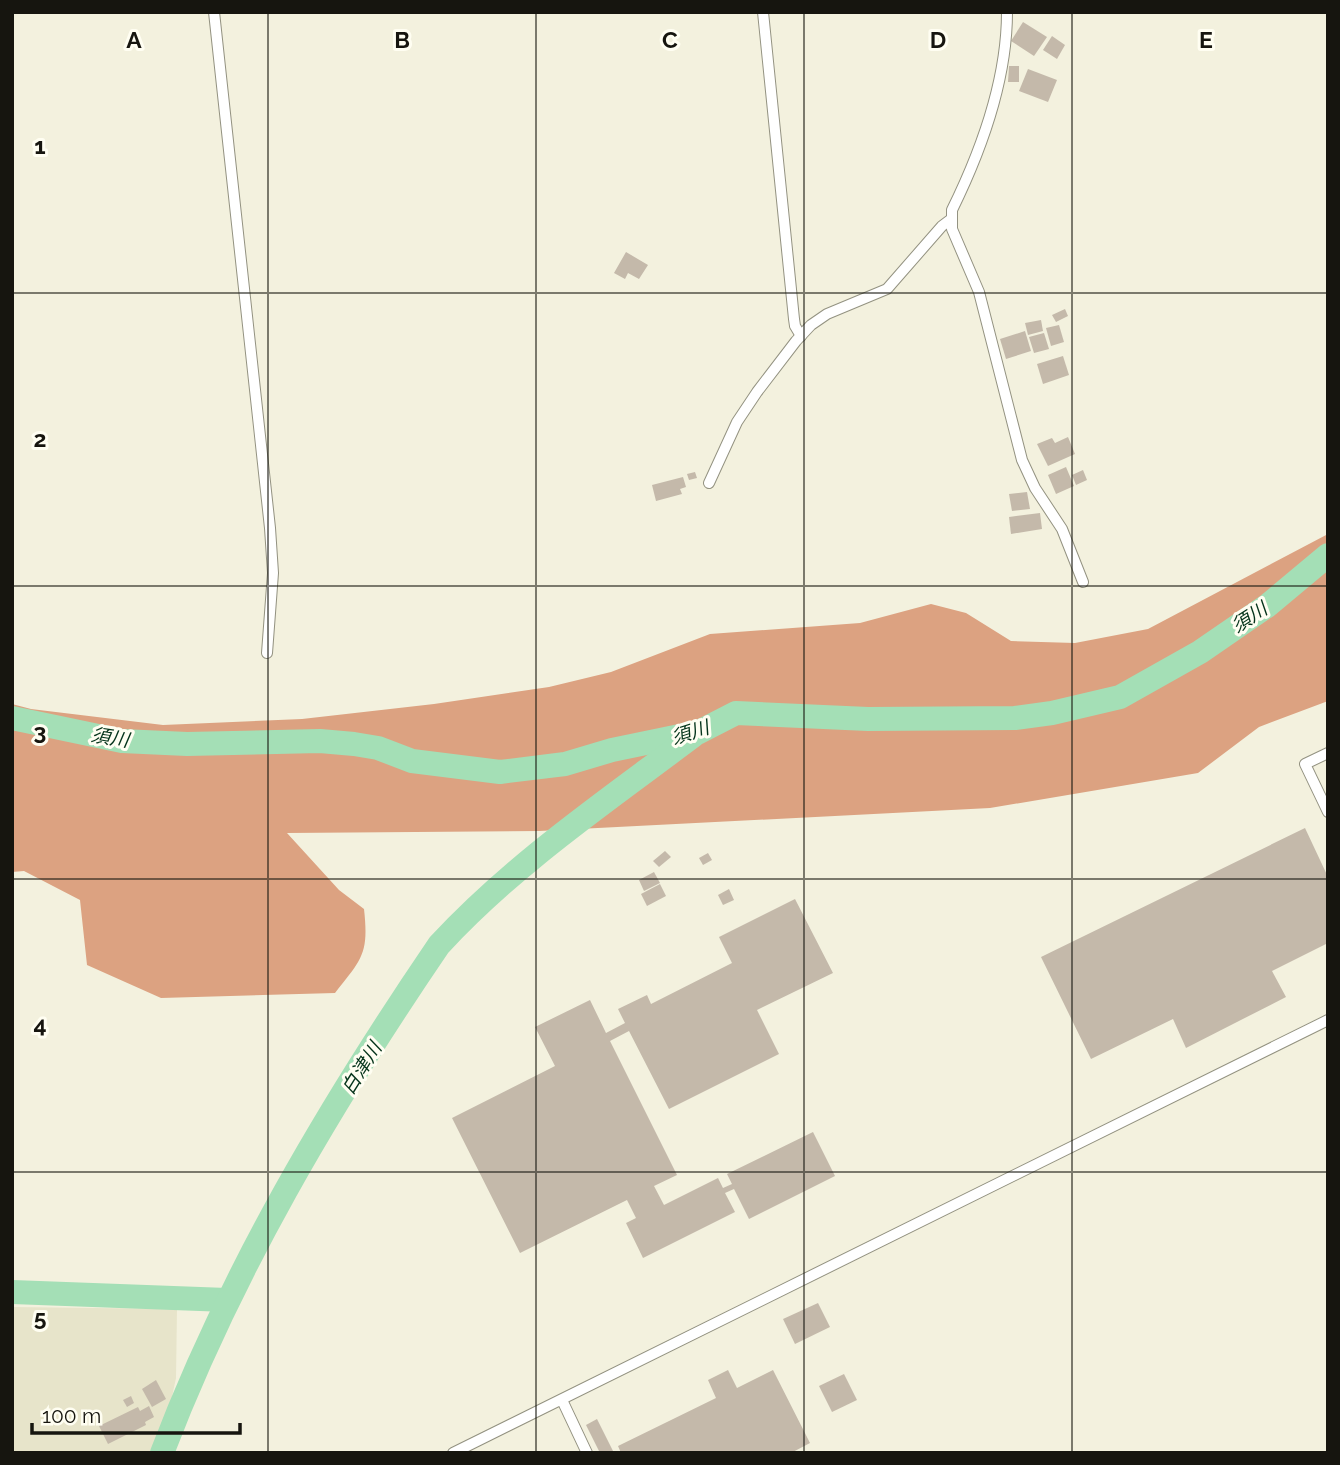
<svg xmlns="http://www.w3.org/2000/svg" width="1340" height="1465" font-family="Raleway,'Noto Sans JP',sans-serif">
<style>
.built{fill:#e7e4ca}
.forest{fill:#dca281}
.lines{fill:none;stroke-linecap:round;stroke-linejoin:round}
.river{stroke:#a4dfb6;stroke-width:24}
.building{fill:#c4b9aa}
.street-casing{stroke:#939281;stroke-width:12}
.street{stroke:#fff;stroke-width:10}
.grid{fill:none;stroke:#16150f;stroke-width:2;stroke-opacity:0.55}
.labels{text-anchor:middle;stroke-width:6;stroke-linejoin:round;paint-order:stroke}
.water-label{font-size:19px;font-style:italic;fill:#04331a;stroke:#fffef2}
.grid-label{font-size:23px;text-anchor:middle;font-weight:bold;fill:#16150f;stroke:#fffef2;stroke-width:6;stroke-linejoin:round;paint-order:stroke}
</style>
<rect width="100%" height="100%" fill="#f3f1de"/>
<!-- built -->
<path class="built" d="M 12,1307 L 177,1309 L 176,1378 L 160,1453 L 12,1453 Z"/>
<!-- forest -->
<path class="forest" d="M 1328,534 L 1328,701 L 1259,727 L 1198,773 L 990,808 L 539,831 L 287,833 L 339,890 L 364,909 C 369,954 362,959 335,993 L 161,998 L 87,965 L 80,900 L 24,871 L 12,872 L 12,704 L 31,709 L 163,725 L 302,719 L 434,704 L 549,687 L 611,672 L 710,634 L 860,623 L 931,604 L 966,613 L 1011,641 L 1075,643 L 1148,629 Z"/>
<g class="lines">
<!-- river -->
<g class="river">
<path d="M 12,718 L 122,741 L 187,744 L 320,741 L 354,744 L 378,748 L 412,761 L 500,772 L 565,764 L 612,750 L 699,732 L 736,713 L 868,719 L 1015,718 L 1052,713 L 1120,697 L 1200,652 L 1267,606 L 1328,555"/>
<path d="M 12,1292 L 227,1300"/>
<path d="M 162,1453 C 231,1272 330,1105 439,945 C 514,864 605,802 693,736"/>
</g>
</g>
<!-- building -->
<g class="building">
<path d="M 1023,22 L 1047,37 L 1034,56 L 1011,41 Z"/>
<path d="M 1052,36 L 1065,45 L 1057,59 L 1043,50 Z"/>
<path d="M 1009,66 L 1019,66 L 1019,82 L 1008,82 Z"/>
<path d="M 1028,69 L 1057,80 L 1048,102 L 1019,91 Z"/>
<path d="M 626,252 L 648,265 L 639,279 L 628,273 L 625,279 L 614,273 Z"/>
<path d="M 1065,309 L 1068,316 L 1056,322 L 1052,315 Z"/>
<path d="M 1041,320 L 1043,331 L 1028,335 L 1025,323 Z"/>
<path d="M 1059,325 L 1064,342 L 1051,346 L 1046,328 Z"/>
<path d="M 1025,331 L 1031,351 L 1006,359 L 1000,339 Z"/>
<path d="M 1044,333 L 1049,349 L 1034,353 L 1029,337 Z"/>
<path d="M 1063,356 L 1069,375 L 1043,384 L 1037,364 Z"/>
<path d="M 1068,437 L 1075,454 L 1048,466 L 1037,444 L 1052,438 L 1055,443 Z"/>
<path d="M 1066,467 L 1074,486 L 1056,494 L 1048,475 Z"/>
<path d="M 1083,470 L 1087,480 L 1076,485 L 1072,475 Z"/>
<path d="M 695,472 L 697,478 L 689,480 L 687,474 Z"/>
<path d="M 683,477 L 686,487 L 680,489 L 682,494 L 656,501 L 652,485 Z"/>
<path d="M 1027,492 L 1030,509 L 1012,511 L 1009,494 Z"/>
<path d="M 1040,513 L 1042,529 L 1011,534 L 1009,517 Z"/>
<path d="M 1305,828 L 1328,877 L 1328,943 L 1272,971 L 1286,997 L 1186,1048 L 1173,1019 L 1091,1059 L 1041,957 Z"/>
<path d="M 665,851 L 671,857 L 659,867 L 653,861 Z"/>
<path d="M 708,853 L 712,860 L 703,865 L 699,858 Z"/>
<path d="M 654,872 L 660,883 L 644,891 L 639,880 Z"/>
<path d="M 660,884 L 666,896 L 647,906 L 641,894 Z"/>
<path d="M 729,889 L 734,900 L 723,905 L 718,895 Z"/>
<path d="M 795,899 L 833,973 L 757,1010 L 779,1054 L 669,1109 L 629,1031 L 610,1041 L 677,1175 L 654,1186 L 664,1205 L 718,1178 L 723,1188 L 732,1184 L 727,1174 L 813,1132 L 835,1176 L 749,1219 L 734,1189 L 725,1193 L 735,1212 L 643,1258 L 626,1223 L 636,1218 L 627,1200 L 520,1253 L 452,1118 L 555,1066 L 535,1027 L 590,1000 L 606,1033 L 625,1023 L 618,1009 L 647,995 L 651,1004 L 732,963 L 719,937 Z"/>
<path d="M 818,1303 L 830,1327 L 795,1344 L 783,1319 Z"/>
<path d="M 728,1370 L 737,1388 L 773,1370 L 810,1443 L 791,1453 L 621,1453 L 618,1446 L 716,1398 L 708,1380 Z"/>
<path d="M 844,1374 L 857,1400 L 832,1412 L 819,1386 Z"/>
<path d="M 156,1380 L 166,1399 L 152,1407 L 142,1389 Z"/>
<path d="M 131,1396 L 134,1403 L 127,1407 L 123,1400 Z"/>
<path d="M 149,1406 L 154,1417 L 145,1422 L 146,1425 L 108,1444 L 99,1426 L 138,1407 L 140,1411 Z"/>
<path d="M 597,1419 L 614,1453 L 600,1453 L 586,1425 Z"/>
</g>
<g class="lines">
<defs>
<g id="street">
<path d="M 214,12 L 270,528 L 273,573 L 267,653"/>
<path d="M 763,12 L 794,319 L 795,326 L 801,336"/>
<path d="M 1007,12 C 1007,81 982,149 952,210 L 952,229 L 979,292 L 1022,460 L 1035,488 L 1062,529 L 1083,582"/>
<path d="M 709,483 L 737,422 L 757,392 L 796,341 L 811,325 L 827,314 L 887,289 L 942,226 L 950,220"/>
<path d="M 1328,753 L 1305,764 L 1328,812"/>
<path d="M 562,1400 L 587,1453"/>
<path d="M 453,1453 L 1328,1020"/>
</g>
</defs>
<!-- street casing -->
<use href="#street" class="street-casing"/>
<!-- street -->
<use href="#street" class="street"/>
</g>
<!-- grid -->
<path class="grid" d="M 268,12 L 268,1453M 536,12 L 536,1453M 804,12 L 804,1453M 1072,12 L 1072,1453M 12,293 L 1328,293M 12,586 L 1328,586M 12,879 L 1328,879M 12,1172 L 1328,1172"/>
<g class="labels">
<!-- water labels -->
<g class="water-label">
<text transform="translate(1249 617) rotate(-33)" y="7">須川</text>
<text transform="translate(690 732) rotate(-18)" y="7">須川</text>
<text transform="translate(110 737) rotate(9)" y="7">須川</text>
<text transform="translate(361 1068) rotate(-58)" y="7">白津川</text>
</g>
</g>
<g class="grid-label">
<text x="134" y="48">A</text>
<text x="402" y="48">B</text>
<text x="670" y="48">C</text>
<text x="938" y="48">D</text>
<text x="1206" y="48">E</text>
<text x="40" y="154">1</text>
<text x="40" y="447">2</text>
<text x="40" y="740">3</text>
<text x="40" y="1033">4</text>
<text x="40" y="1326">5</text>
</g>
<!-- border -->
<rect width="1340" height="1465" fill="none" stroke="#16150f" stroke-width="28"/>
<!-- scale -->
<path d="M32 1423v10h208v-10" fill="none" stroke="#16150f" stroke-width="3.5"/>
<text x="42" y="1423" font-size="21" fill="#16150f" stroke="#fffef2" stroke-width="5" paint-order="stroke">100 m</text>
</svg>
